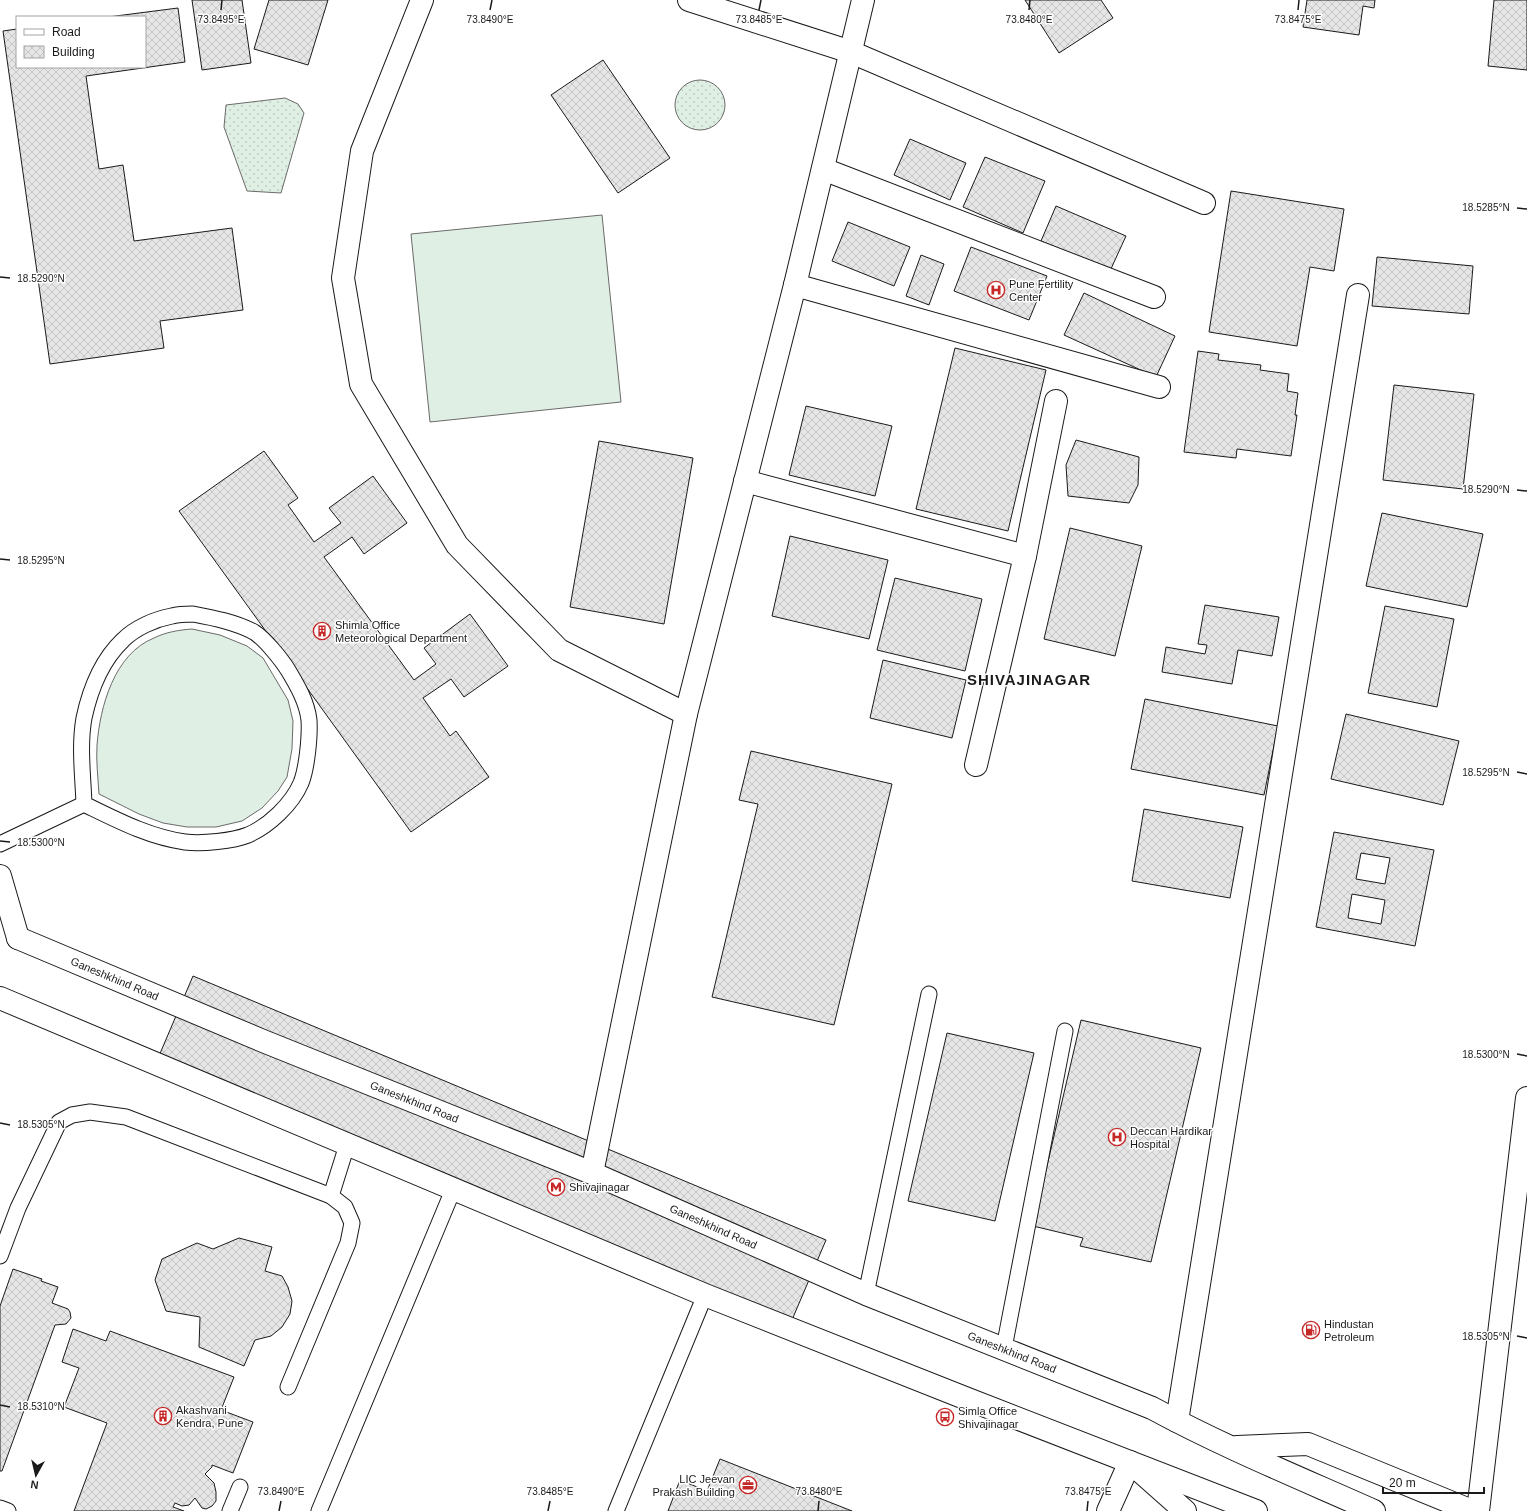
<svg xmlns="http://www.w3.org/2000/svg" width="1527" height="1511" font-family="Arial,sans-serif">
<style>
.grass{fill:#e0efe3;stroke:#6a6a6a}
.garden{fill:url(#garden-dots);stroke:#6a6a6a}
.building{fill:url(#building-cross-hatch);stroke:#1a1a1a;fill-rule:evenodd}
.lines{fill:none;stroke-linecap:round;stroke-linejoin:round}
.service-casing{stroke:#1a1a1a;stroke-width:17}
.minor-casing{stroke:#1a1a1a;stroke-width:24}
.primary-casing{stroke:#1a1a1a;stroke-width:24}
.trunk-casing{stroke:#1a1a1a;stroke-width:24}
.service{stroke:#fff;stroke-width:15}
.minor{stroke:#fff;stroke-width:22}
.primary{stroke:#fff;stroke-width:22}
.trunk{stroke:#fff;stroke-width:22}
.ticks{fill:none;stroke:#1a1a1a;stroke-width:1.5}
.labels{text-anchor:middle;stroke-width:3;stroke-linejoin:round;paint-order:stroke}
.poi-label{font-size:11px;fill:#1a1a1a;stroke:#fff;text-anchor:start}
.street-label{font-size:11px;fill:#1a1a1a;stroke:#fff}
.district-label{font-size:15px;font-weight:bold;letter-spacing:1px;fill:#1a1a1a;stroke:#fff}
.ticks-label{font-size:10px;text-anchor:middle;fill:#1a1a1a;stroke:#fff;stroke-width:3;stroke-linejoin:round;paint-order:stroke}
</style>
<defs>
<pattern id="garden-dots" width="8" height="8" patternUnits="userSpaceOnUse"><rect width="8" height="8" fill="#e0efe3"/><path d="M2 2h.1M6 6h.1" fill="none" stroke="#c0ccc2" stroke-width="1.8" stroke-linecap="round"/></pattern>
<pattern id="building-cross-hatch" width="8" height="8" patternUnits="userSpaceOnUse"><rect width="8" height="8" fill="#e6e6e6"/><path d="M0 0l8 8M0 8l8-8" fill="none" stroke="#c5c5c5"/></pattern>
</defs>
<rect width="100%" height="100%" fill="#fff"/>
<!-- grass -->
<g class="grass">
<path d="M 602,215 L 621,402 L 430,422 L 411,234 Z"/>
<path d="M 192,629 L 220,635 L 247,646 L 263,658 L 288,700 L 293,721 L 292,749 L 287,777 L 278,791 L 262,808 L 242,821 L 216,827 L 187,827 L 163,823 L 139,814 L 99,794 C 98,778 96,761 97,745 C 100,707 114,654 154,638 C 166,632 179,630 192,629 Z"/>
</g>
<!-- garden -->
<g class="garden">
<circle cx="700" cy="105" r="25"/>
<path d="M 285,98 L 298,104 L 304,113 L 281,193 L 247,191 L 224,127 L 226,105 Z"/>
</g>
<!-- building -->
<g class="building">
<path d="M 192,0 L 242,0 L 251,63 L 202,70 Z"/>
<path d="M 269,0 L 328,0 L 308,65 L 254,49 Z"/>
<path d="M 1025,0 L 1101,0 L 1113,18 L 1059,53 Z"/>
<path d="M 1307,0 L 1375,0 L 1374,8 L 1363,6 L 1359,35 L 1303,27 Z"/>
<path d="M 1494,0 L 1527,0 L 1527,70 L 1488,66 Z"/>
<path d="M 178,8 L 185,62 L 86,76 L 99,169 L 123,165 L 134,241 L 232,228 L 243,310 L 160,321 L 164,348 L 50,364 L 3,31 L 17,29 L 17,67 L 145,67 L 145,17 L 108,17 Z"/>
<path d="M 603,60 L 670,158 L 618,193 L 551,95 Z"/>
<path d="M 910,139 L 966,163 L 950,200 L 894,175 Z"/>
<path d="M 985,157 L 1045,181 L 1023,233 L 963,207 Z"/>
<path d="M 1231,191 L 1344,209 L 1334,271 L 1310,267 L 1297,346 L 1209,332 Z"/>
<path d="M 1056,206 L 1126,236 L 1110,271 L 1041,241 Z"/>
<path d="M 848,222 L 910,247 L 894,286 L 832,261 Z"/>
<path d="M 971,247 L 1047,276 L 1029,320 L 954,291 Z"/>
<path d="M 921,255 L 944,264 L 929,305 L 906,296 Z"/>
<path d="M 1377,257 L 1473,266 L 1469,314 L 1372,306 Z"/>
<path d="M 1084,293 L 1175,336 L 1156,377 L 1064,335 Z"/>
<path d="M 955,348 L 1046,370 L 1008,531 L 916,509 Z"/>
<path d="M 1198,351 L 1219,354 L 1218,360 L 1261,365 L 1260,370 L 1289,374 L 1287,391 L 1298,393 L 1295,415 L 1297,415 L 1291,456 L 1237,449 L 1236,458 L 1184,452 Z"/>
<path d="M 1394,385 L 1474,394 L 1463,489 L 1383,480 Z"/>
<path d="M 806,406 L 892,426 L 875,496 L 789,475 Z"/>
<path d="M 1076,440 L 1139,457 L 1138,485 L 1129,503 L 1068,496 L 1066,465 Z"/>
<path d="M 599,441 L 693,458 L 664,624 L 570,607 Z"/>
<path d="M 264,451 L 298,498 L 288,505 L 314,542 L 341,523 L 329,508 L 373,476 L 407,523 L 364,554 L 352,537 L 324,557 L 414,680 L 436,664 L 424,648 L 470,614 L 508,666 L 464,697 L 451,679 L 423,698 L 450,736 L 456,731 L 489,777 L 411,832 L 179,511 Z"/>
<path d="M 1382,513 L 1483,534 L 1467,607 L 1366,586 Z"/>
<path d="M 1070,528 L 1142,546 L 1115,656 L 1044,639 Z"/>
<path d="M 790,536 L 888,560 L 869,639 L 772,616 Z"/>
<path d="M 895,578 L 982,599 L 965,671 L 877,650 Z"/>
<path d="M 1205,605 L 1279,617 L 1272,656 L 1238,650 L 1232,684 L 1162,672 L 1166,647 L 1205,654 L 1207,645 L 1198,644 Z"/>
<path d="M 1385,606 L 1454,619 L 1437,707 L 1368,693 Z"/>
<path d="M 883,660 L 966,680 L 952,738 L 870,718 Z"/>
<path d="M 1145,699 L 1278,726 L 1264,795 L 1131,769 Z"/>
<path d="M 1346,714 L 1459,741 L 1443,805 L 1331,779 Z"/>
<path d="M 751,751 L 892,784 L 834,1025 L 712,997 L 758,804 L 739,800 Z"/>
<path d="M 1144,809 L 1243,827 L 1230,898 L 1132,881 Z"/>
<path d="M 1334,832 L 1434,850 L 1415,946 L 1316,927 ZM 1361,853 L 1390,858 L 1385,884 L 1356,879 ZM 1352,894 L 1385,900 L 1381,924 L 1348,918 Z"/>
<path d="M 193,976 L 826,1240 L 786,1334 L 153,1070 Z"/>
<path d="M 1081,1020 L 1201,1048 L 1151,1262 L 1080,1246 L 1083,1238 L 1033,1226 Z"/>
<path d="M 947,1033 L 1034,1053 L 995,1221 L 908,1201 Z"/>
<path d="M 239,1238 L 272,1247 L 265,1271 L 282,1276 L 288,1287 L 292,1301 L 290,1314 L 282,1327 L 271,1336 L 255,1340 L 244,1366 L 199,1347 L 200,1317 L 166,1311 L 155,1280 L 162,1259 L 197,1243 L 213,1249 Z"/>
<path d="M 13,1269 L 42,1279 L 41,1281 L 58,1287 L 52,1303 L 68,1309 L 70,1312 L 71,1318 L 66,1324 L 55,1325 L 2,1471 L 0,1471 L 0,1306 Z"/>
<path d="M 73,1329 L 106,1341 L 110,1331 L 234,1377 L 221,1410 L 253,1422 L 233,1473 L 212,1465 L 212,1467 L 205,1474 L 214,1483 L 216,1492 L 216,1501 L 212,1506 L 206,1509 L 202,1508 L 195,1498 L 189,1505 L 182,1506 L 175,1503 L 173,1507 L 184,1511 L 74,1511 L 107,1423 L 64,1407 L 79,1368 L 62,1362 Z"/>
<path d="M 720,1459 L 852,1511 L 668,1511 L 680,1480 L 707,1491 Z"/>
</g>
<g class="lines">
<defs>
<g id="service">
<path d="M 193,614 C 214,618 235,622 254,632 C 265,639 281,659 288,670 C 297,685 307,702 309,720 C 310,736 307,768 301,783 C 292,804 269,826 248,835 C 233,841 202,844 185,842 C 149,837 117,820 84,804 C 83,776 79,746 84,718 C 90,690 102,660 123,640 C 135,628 155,619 172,616 C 179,614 186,614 193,614 Z"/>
<path d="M 0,844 L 84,804"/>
<path d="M 331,1196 L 347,1145"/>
<path d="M 0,1256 L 18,1208 L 59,1122 L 72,1115 L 90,1112 L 126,1117 L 331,1196 L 345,1207 L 352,1223 L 348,1243 L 288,1387"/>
<path d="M 866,1294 L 929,994"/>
<path d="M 1004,1348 L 1065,1031"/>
<path d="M 0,1508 L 8,1511"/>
<path d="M 230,1511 L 240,1487"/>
<path d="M 319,1511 L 453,1190"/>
<path d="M 616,1511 L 705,1295"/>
</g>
<g id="minor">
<path d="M 422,0 L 362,151 L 343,278 L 361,384 L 457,545 L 559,650 L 686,714"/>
<path d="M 689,0 L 851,52 L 1204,203"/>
<path d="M 823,169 L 1154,297"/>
<path d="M 795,285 L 1159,387"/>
<path d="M 745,481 L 1025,556"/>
<path d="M 976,765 L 1025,556 L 1056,401"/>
<path d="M 592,1173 L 686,714 L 795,285 L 863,0"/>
<path d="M 1177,1421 L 1358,295"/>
<path d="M 1478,1511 L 1527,1098"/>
</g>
<g id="primary">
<path id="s1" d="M 18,938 L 263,1041 L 592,1173 L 866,1294 L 1152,1408 C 1224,1447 1300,1478 1374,1511"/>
<path d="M 0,998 L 705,1295 L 965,1398 L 1256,1511"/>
<path d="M 1237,1447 L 1308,1444 L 1472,1511"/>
<path d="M 1141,1472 L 1185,1511"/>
<path d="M 1108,1511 L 1130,1462"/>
</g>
<path id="trunk" d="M 0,876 L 18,938"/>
</defs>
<!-- service casing -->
<use href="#service" class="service-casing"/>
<!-- minor casing -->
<use href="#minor" class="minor-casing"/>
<!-- primary casing -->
<use href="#primary" class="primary-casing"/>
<!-- trunk casing -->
<use href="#trunk" class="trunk-casing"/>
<!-- service -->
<use href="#service" class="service"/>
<!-- minor -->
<use href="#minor" class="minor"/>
<!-- primary -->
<use href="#primary" class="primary"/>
<!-- trunk -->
<use href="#trunk" class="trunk"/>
</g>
<!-- ticks -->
<path class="ticks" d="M 221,10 L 222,0M 490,10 L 492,0M 759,10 L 761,0M 1029,10 L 1030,0M 1298,10 L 1299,0M 1517,208 L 1527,209M 0,277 L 10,278M 1517,490 L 1527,491M 0,559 L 10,560M 1517,772 L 1527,774M 0,841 L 10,842M 1517,1054 L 1527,1056M 0,1123 L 10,1125M 1517,1336 L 1527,1338M 0,1405 L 10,1407M 279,1511 L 281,1501M 548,1511 L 550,1501M 818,1511 L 819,1501M 1087,1511 L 1088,1501"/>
<!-- icons -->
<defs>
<symbol id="hospital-ring" viewBox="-11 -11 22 22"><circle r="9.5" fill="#fff" stroke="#c62828" stroke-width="1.5"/><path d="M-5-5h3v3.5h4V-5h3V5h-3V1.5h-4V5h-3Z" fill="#c62828"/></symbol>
<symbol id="building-ring" viewBox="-11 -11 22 22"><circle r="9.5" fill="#fff" stroke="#c62828" stroke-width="1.5"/><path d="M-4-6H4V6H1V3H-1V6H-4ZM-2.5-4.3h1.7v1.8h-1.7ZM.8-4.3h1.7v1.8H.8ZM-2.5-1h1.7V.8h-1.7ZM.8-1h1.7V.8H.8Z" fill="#c62828"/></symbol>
<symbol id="metro-ring" viewBox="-11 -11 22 22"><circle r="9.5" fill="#fff" stroke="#c62828" stroke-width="1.5"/><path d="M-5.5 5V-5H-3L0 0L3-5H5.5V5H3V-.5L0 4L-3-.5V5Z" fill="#c62828"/></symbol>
<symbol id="fuel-ring" viewBox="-11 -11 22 22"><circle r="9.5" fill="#fff" stroke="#c62828" stroke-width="1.5"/><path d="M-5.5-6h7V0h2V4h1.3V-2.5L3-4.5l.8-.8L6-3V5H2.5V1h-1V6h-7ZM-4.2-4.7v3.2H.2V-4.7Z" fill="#c62828"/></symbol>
<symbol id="bus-ring" viewBox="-11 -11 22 22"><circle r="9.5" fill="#fff" stroke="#c62828" stroke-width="1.5"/><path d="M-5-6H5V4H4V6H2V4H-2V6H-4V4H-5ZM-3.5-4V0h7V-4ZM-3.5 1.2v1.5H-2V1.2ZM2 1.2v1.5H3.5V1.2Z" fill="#c62828"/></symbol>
<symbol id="office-ring" viewBox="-11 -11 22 22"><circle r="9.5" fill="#fff" stroke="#c62828" stroke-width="1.5"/><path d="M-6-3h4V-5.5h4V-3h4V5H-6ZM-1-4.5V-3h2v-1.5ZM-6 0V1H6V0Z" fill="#c62828"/></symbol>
</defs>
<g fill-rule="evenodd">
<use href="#hospital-ring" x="986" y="280" width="20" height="20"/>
<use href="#building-ring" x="312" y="621" width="20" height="20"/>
<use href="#hospital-ring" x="1107" y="1127" width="20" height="20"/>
<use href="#metro-ring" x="546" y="1177" width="20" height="20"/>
<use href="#fuel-ring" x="1301" y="1320" width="20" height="20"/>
<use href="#building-ring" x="153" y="1406" width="20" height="20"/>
<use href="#bus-ring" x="935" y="1407" width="20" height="20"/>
<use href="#office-ring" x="738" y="1475" width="20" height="20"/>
</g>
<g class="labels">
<!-- poi labels -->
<g class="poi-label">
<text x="1009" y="288">Pune Fertility<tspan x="1009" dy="13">Center</tspan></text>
<text x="335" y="629">Shimla Office<tspan x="335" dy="13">Meteorological Department</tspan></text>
<text x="1130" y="1135">Deccan Hardikar<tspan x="1130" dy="13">Hospital</tspan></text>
<text x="569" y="1191">Shivajinagar</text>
<text x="1324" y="1328">Hindustan<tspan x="1324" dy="13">Petroleum</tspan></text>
<text x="176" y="1414">Akashvani<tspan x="176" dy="13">Kendra, Pune</tspan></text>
<text x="958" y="1415">Simla Office<tspan x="958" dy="13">Shivajinagar</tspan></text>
<text x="735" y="1483" text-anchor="end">LIC Jeevan<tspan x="735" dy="13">Prakash Building</tspan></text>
</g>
<!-- street labels -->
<g class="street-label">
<text dy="4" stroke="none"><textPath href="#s1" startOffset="105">Ganeshkhind Road</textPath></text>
<text dy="4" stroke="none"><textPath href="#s1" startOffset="429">Ganeshkhind Road</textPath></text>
<text dy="4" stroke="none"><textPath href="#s1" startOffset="753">Ganeshkhind Road</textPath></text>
<text dy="4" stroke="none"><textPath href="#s1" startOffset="1077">Ganeshkhind Road</textPath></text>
</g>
<!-- district labels -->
<g class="district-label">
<text x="1029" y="685">SHIVAJINAGAR</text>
</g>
</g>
<g class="ticks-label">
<text x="221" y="23">73.8495°E</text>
<text x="490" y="23">73.8490°E</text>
<text x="759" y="23">73.8485°E</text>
<text x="1029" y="23">73.8480°E</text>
<text x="1298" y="23">73.8475°E</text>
<text x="1486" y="211">18.5285°N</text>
<text x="41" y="282">18.5290°N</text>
<text x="1486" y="493">18.5290°N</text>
<text x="41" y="564">18.5295°N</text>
<text x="1486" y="776">18.5295°N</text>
<text x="41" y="846">18.5300°N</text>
<text x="1486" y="1058">18.5300°N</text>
<text x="41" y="1128">18.5305°N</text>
<text x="1486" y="1340">18.5305°N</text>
<text x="41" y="1410">18.5310°N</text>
<text x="281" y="1495">73.8490°E</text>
<text x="550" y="1495">73.8485°E</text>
<text x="819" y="1495">73.8480°E</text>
<text x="1088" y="1495">73.8475°E</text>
</g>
<!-- legend -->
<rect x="16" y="16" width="130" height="52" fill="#ffffff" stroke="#a3a3a3"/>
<rect x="24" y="29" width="20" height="6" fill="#ffffff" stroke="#a3a3a3"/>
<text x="52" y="36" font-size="12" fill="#1a1a1a">Road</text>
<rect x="24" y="46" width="20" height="12" fill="url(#building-cross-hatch)" stroke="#a3a3a3"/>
<text x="52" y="56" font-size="12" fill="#1a1a1a">Building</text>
<!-- north arrow -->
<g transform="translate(36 1475) rotate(188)" stroke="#ffffff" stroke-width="3" paint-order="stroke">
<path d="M0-3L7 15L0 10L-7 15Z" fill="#1a1a1a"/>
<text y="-6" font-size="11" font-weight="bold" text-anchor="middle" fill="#1a1a1a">N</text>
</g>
<!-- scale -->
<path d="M1383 1487v6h101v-6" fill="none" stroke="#1a1a1a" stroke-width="2"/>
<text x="1389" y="1487" font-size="12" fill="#1a1a1a" stroke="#ffffff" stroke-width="3" paint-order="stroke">20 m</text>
</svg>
